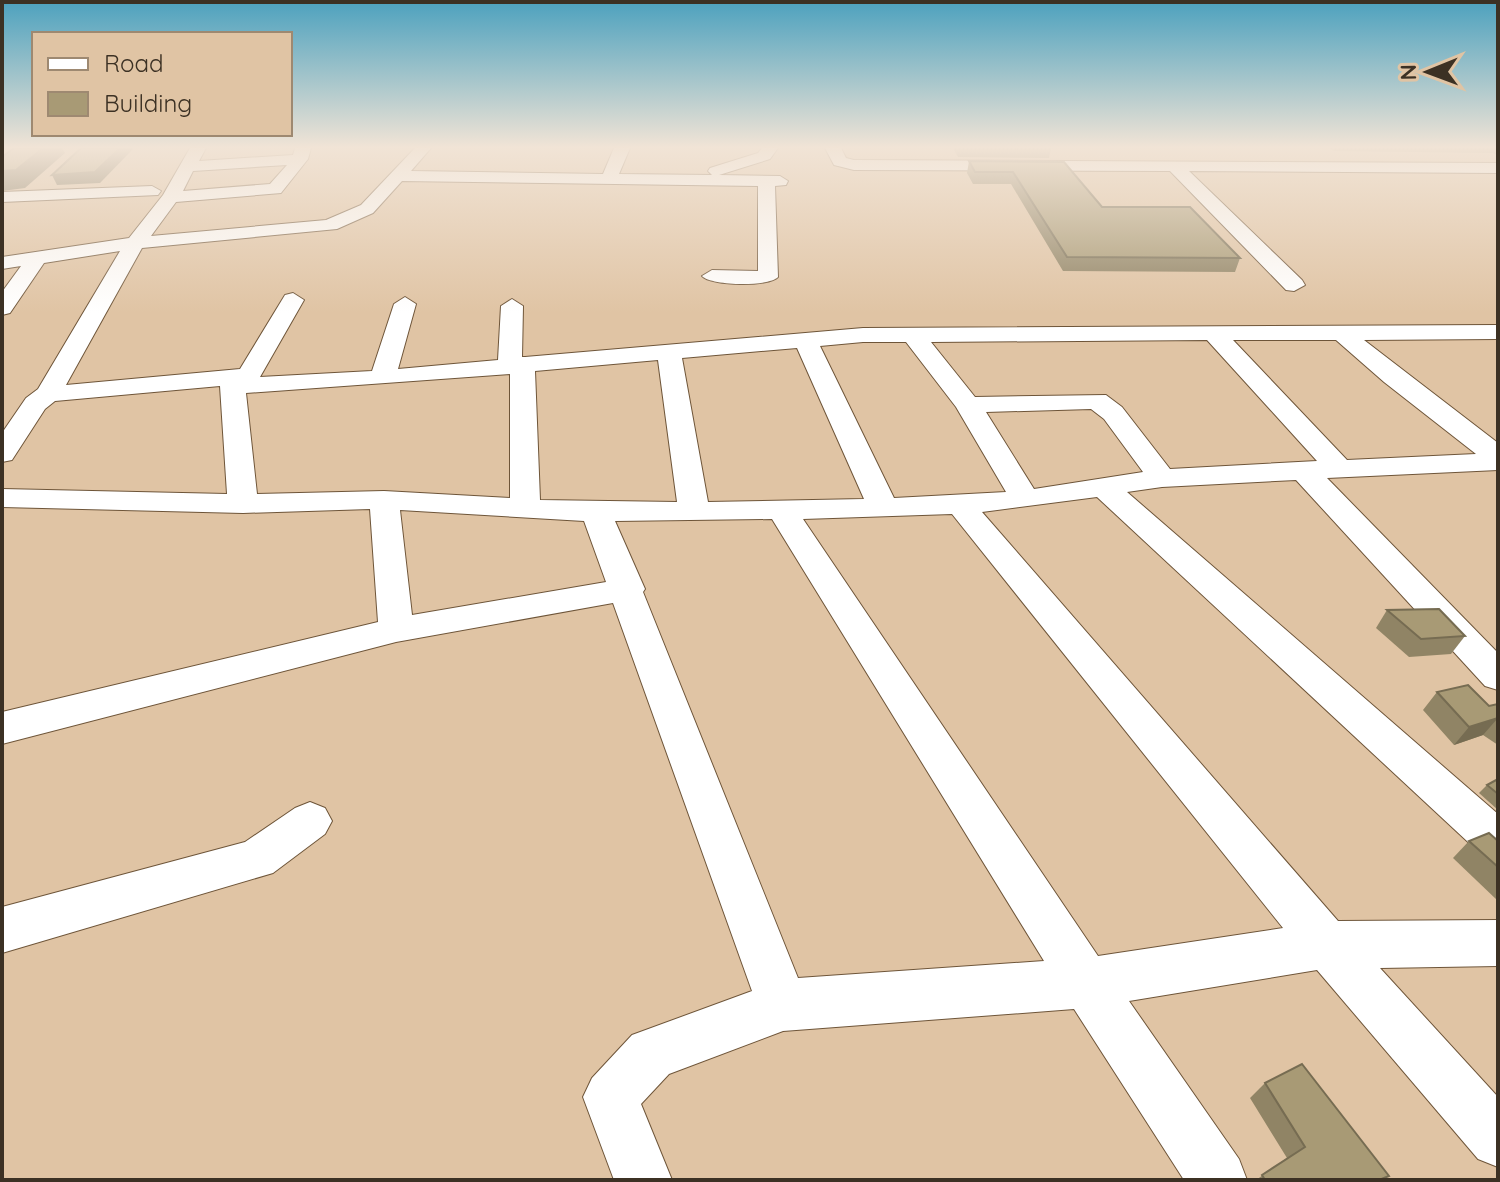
<svg xmlns="http://www.w3.org/2000/svg" width="1500" height="1182" font-family="Quicksand,sans-serif">
<style>
.lines{fill:none;stroke-linecap:round;stroke-linejoin:round}
.minor-casing{stroke:#6e5539;stroke-width:2}
.minor{fill:#fff;fill-rule:evenodd}
.wall{fill:#908465}
.shaded-wall{fill:#766c52}
.building{fill:#a89a75;stroke:#766c52;stroke-width:2}
</style>
<rect width="100%" height="100%" fill="#e0c4a4"/>
<g class="lines">
<defs>
<g id="minor">
<path d="M 190,148 L 206,148 L 199,161 L 293,155 L 295,148 L 311,148 L 308,159 L 281,193 L 176,202 L 151,236 L 326,220 L 361,205 L 415,148 L 431,148 L 411,171 L 603,174 L 614,148 L 630,148 L 619,174 L 712,175 L 708,171 L 710,168 L 758,153 L 762,148 L 778,148 L 770,159 L 719,175 L 780,176 L 788,181 L 786,185 L 775,186 L 778,277 C 769,287 711,286 702,276 L 712,270 L 758,271 L 758,186 L 402,181 L 373,213 L 337,229 L 142,248 L 66,385 L 240,369 L 285,295 L 293,293 L 304,300 L 260,377 L 372,371 L 394,304 L 405,297 L 416,304 L 398,369 L 498,360 L 501,306 L 512,299 L 523,306 L 522,357 L 525,357 L 863,328 L 1498,325 L 1498,339 L 1364,340 L 1498,443 L 1498,470 L 1327,478 L 1498,653 L 1498,690 L 1485,686 L 1296,480 L 1162,487 L 1127,492 L 1498,814 L 1498,860 L 1482,855 L 1097,497 L 982,512 L 1338,921 L 1498,920 L 1498,966 L 1380,968 L 1498,1097 L 1498,1167 L 1478,1159 L 1317,970 L 1129,1001 L 1239,1159 L 1247,1180 L 1184,1180 L 1074,1009 L 783,1031 L 669,1074 L 641,1104 L 672,1180 L 614,1180 L 583,1097 L 592,1078 L 632,1035 L 752,991 L 613,603 L 396,642 L 2,744 L 2,712 L 378,622 L 370,509 L 243,513 L 2,507 L 2,489 L 227,494 L 220,386 L 55,401 L 45,409 L 12,460 L 2,462 L 2,433 L 26,398 L 38,389 L 120,251 L 44,263 L 10,313 L 2,315 L 2,292 L 21,266 L 2,269 L 2,257 L 129,238 L 163,195 ZM 287,165 L 270,184 L 183,191 L 193,171 ZM 1207,340 L 1317,461 L 1170,469 L 1122,407 L 1106,395 L 975,397 L 931,342 ZM 1233,340 L 1336,340 L 1384,382 L 1476,454 L 1347,460 ZM 863,342 L 906,342 L 956,407 L 1006,492 L 894,498 L 820,346 ZM 797,348 L 864,499 L 708,502 L 682,358 ZM 658,360 L 677,502 L 540,500 L 535,371 ZM 510,374 L 510,498 L 384,491 L 257,494 L 246,393 ZM 1091,409 L 1104,419 L 1143,472 L 1034,489 L 986,412 ZM 400,510 L 584,521 L 606,582 L 412,615 ZM 952,514 L 1283,928 L 1098,956 L 803,519 ZM 772,519 L 1044,961 L 798,978 L 643,592 L 645,589 L 615,521 Z"/>
<path d="M 825,148 L 841,148 L 846,158 L 854,160 L 1498,163 L 1498,173 L 1189,171 L 1302,280 L 1305,285 L 1294,291 L 1286,290 L 1170,171 L 854,170 L 834,165 Z"/>
<path d="M 152,186 L 161,191 L 158,195 L 2,202 L 2,192 Z"/>
<path d="M 310,802 L 325,808 L 332,821 L 325,834 L 273,873 L 2,953 L 2,907 L 245,842 L 295,808 Z"/>
</g>
</defs>
<!-- minor casing -->
<use href="#minor" class="minor-casing"/>
<!-- minor -->
<use href="#minor" class="minor"/>
</g>
<!-- wall -->
<g class="wall">
<path d="M 953,148 L 1051,148 L 1049,158 L 958,157 Z"/>
<path d="M 1329,148 L 1498,148 L 1498,156 L 1493,153 L 1334,151 Z"/>
<path d="M 969,161 L 1064,162 L 1102,207 L 1240,258 L 1235,272 L 1063,271 L 1011,184 L 973,184 L 967,173 Z"/>
<path d="M 1387,610 L 1465,636 L 1451,654 L 1409,657 L 1376,628 Z"/>
<path d="M 1437,692 L 1489,706 L 1498,704 L 1498,745 L 1483,735 L 1454,745 L 1423,710 Z"/>
<path d="M 1498,779 L 1498,810 L 1479,793 L 1487,785 Z"/>
<path d="M 1469,841 L 1498,841 L 1498,901 L 1453,858 Z"/>
<path d="M 1265,1083 L 1382,1180 L 1256,1180 L 1287,1158 L 1250,1098 Z"/>
</g>
<!-- shaded-wall -->
<g class="shaded-wall">
<path d="M 43,148 L 62,148 L 65,153 L 25,188 L 2,191 L 2,171 Z"/>
<path d="M 120,148 L 132,148 L 133,149 L 100,183 L 57,185 L 52,175 Z"/>
<path d="M 1498,718 L 1483,735 L 1454,745 L 1469,727 Z"/>
</g>
<!-- building -->
<g class="building">
<path d="M 14,148 L 43,148 L 16,170 L 2,171 L 2,157 Z"/>
<path d="M 81,148 L 120,148 L 95,172 L 52,175 Z"/>
<path d="M 969,161 L 1064,162 L 1102,207 L 1190,207 L 1240,258 L 1067,257 L 1013,172 L 975,172 Z"/>
<path d="M 1439,609 L 1465,636 L 1421,639 L 1387,610 Z"/>
<path d="M 1468,685 L 1489,706 L 1498,704 L 1498,718 L 1469,727 L 1437,692 Z"/>
<path d="M 1498,779 L 1498,794 L 1487,785 Z"/>
<path d="M 1489,833 L 1498,841 L 1498,867 L 1469,841 Z"/>
<path d="M 1302,1064 L 1389,1176 L 1379,1180 L 1265,1180 L 1262,1175 L 1305,1147 L 1265,1083 Z"/>
</g>
<!-- sky -->
<linearGradient id="sky" x2="0" y2="1"><stop stop-color="#4ca1be"/><stop offset="0.47" stop-color="#f1e4d6"/><stop offset="1" stop-color="#f1e4d6" stop-opacity="0"/></linearGradient>
<rect width="1500" height="313" fill="url(#sky)"/>
<!-- border -->
<rect width="1500" height="1182" fill="none" stroke="#3c3124" stroke-width="8"/>
<!-- legend -->
<rect x="32" y="32" width="260" height="104" fill="#e0c4a4" stroke="#9e8971" stroke-width="2"/>
<rect x="48" y="58" width="40" height="12" fill="#ffffff" stroke="#9e8971" stroke-width="2"/>
<text x="104" y="72" font-size="24" fill="#3c3124">Road</text>
<rect x="48" y="92" width="40" height="24" fill="#a89a75" stroke="#9e8971" stroke-width="2"/>
<text x="104" y="112" font-size="24" fill="#3c3124">Building</text>
<!-- north arrow -->
<g transform="translate(1428 72) rotate(269)" stroke="#e0c4a4" stroke-width="6" paint-order="stroke">
<path d="M0-6L14 30L0 20L-14 30Z" fill="#3c3124"/>
<text y="-12" font-size="22" font-weight="bold" text-anchor="middle" fill="#3c3124">N</text>
</g>
</svg>
